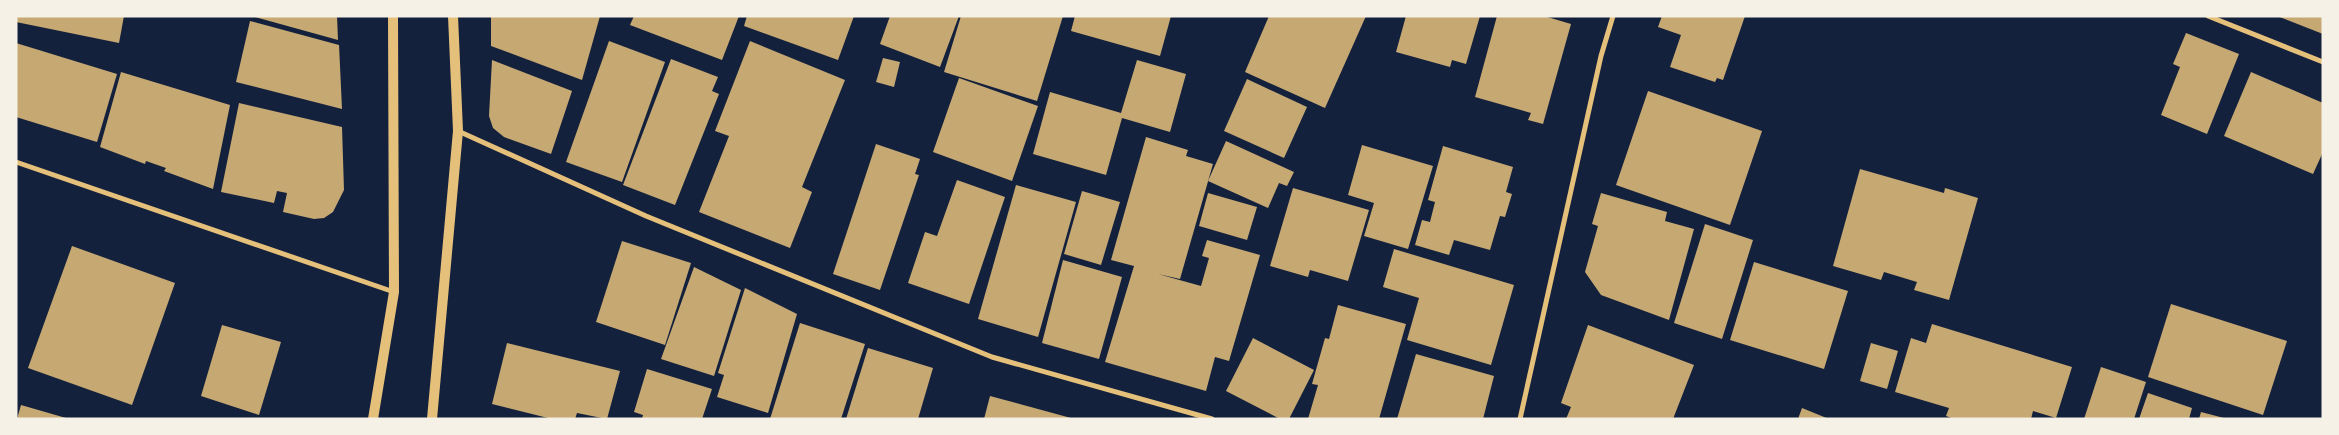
<svg xmlns="http://www.w3.org/2000/svg" width="2339" height="435" font-family="Quicksand,sans-serif">
<style>
.building{fill:#c6a872}
.lines{fill:none;stroke-linecap:round;stroke-linejoin:round}
.minor{stroke:#e5c07b;stroke-width:5}
.secondary{stroke:#e5c07b;stroke-width:10}
</style>
<rect width="100%" height="100%" fill="#14213d"/>
<!-- building -->
<g class="building">
<path d="M 16,16 L 124,16 L 119,43 L 16,22 Z"/>
<path d="M 255,16 L 337,16 L 338,40 L 255,17 Z"/>
<path d="M 491,16 L 600,16 L 582,80 L 491,46 Z"/>
<path d="M 634,16 L 739,16 L 722,60 L 630,25 Z"/>
<path d="M 747,16 L 854,16 L 838,60 L 744,26 Z"/>
<path d="M 890,16 L 959,16 L 940,67 L 880,44 Z"/>
<path d="M 961,16 L 1063,16 L 1037,101 L 944,72 Z"/>
<path d="M 1075,16 L 1171,16 L 1160,56 L 1071,31 Z"/>
<path d="M 1269,16 L 1366,16 L 1325,108 L 1245,72 Z"/>
<path d="M 1406,16 L 1480,16 L 1466,64 L 1452,60 L 1450,67 L 1396,52 Z"/>
<path d="M 1497,16 L 1544,16 L 1571,24 L 1543,124 L 1528,120 L 1531,113 L 1475,97 Z"/>
<path d="M 1662,16 L 1745,16 L 1723,80 L 1717,78 L 1715,82 L 1670,67 L 1681,35 L 1658,27 Z"/>
<path d="M 2278,16 L 2323,16 L 2323,34 L 2277,16 Z"/>
<path d="M 250,21 L 339,45 L 342,109 L 236,82 Z"/>
<path d="M 2186,33 L 2239,54 L 2207,134 L 2161,115 L 2180,67 L 2173,64 Z"/>
<path d="M 609,41 L 665,62 L 622,182 L 566,162 Z"/>
<path d="M 750,41 L 845,80 L 802,187 L 812,192 L 790,248 L 699,212 L 729,136 L 715,131 Z"/>
<path d="M 16,43 L 117,74 L 97,142 L 16,117 Z"/>
<path d="M 883,58 L 900,62 L 894,87 L 876,82 Z"/>
<path d="M 671,59 L 718,77 L 712,91 L 719,94 L 675,205 L 623,185 Z"/>
<path d="M 492,60 L 572,91 L 551,154 L 504,137 L 493,128 L 489,116 Z"/>
<path d="M 1137,60 L 1186,74 L 1170,132 L 1122,118 L 1106,175 L 1033,154 L 1050,92 L 1121,113 Z"/>
<path d="M 121,72 L 230,105 L 213,189 L 164,171 L 166,168 L 146,161 L 145,164 L 100,147 Z"/>
<path d="M 2251,72 L 2323,103 L 2323,152 L 2313,174 L 2224,136 Z"/>
<path d="M 959,78 L 1038,106 L 1012,181 L 933,152 Z"/>
<path d="M 1247,79 L 1307,107 L 1284,158 L 1224,131 Z"/>
<path d="M 1648,91 L 1762,131 L 1730,225 L 1616,185 Z"/>
<path d="M 239,103 L 342,127 L 344,190 L 333,212 L 324,218 L 314,219 L 283,212 L 287,193 L 277,191 L 274,203 L 221,192 Z"/>
<path d="M 1146,137 L 1188,150 L 1186,156 L 1213,164 L 1180,279 L 1158,274 L 1201,286 L 1209,258 L 1202,256 L 1207,240 L 1260,255 L 1229,361 L 1215,357 L 1206,391 L 1105,362 L 1134,266 L 1111,260 Z"/>
<path d="M 1226,141 L 1294,172 L 1287,186 L 1279,183 L 1268,208 L 1208,181 Z"/>
<path d="M 876,144 L 920,159 L 915,174 L 919,175 L 880,290 L 833,274 Z"/>
<path d="M 1362,145 L 1433,166 L 1408,249 L 1364,236 L 1374,203 L 1348,195 Z"/>
<path d="M 1443,146 L 1513,167 L 1506,192 L 1512,194 L 1505,217 L 1500,216 L 1490,250 L 1454,240 L 1449,255 L 1415,245 L 1422,220 L 1430,222 L 1435,202 L 1428,200 Z"/>
<path d="M 1860,169 L 1944,193 L 1945,188 L 1978,198 L 1949,300 L 1914,290 L 1917,282 L 1884,272 L 1881,280 L 1833,266 Z"/>
<path d="M 957,180 L 1005,197 L 969,304 L 908,283 L 925,232 L 937,236 Z"/>
<path d="M 1016,185 L 1076,202 L 1038,337 L 978,319 Z"/>
<path d="M 1293,188 L 1369,210 L 1348,281 L 1310,270 L 1308,277 L 1270,266 Z"/>
<path d="M 1082,191 L 1120,202 L 1101,265 L 1064,254 Z"/>
<path d="M 1208,193 L 1257,207 L 1247,240 L 1199,226 Z"/>
<path d="M 1601,193 L 1667,212 L 1665,221 L 1694,229 L 1669,320 L 1601,295 L 1585,272 L 1598,226 L 1592,224 Z"/>
<path d="M 1705,224 L 1753,240 L 1722,339 L 1674,323 Z"/>
<path d="M 622,241 L 691,263 L 665,345 L 596,322 Z"/>
<path d="M 72,246 L 175,283 L 132,405 L 28,368 Z"/>
<path d="M 1394,249 L 1514,285 L 1491,365 L 1407,340 L 1419,298 L 1383,287 Z"/>
<path d="M 1063,260 L 1122,277 L 1099,359 L 1042,343 Z"/>
<path d="M 1754,262 L 1848,291 L 1824,369 L 1730,340 Z"/>
<path d="M 694,267 L 741,290 L 714,376 L 661,359 Z"/>
<path d="M 745,288 L 797,314 L 768,413 L 717,397 L 724,375 L 718,373 Z"/>
<path d="M 2171,304 L 2287,341 L 2263,415 L 2148,377 Z"/>
<path d="M 1338,305 L 1406,324 L 1379,419 L 1308,419 L 1318,385 L 1312,384 L 1325,338 L 1329,339 Z"/>
<path d="M 800,323 L 865,344 L 841,419 L 770,419 Z"/>
<path d="M 1932,324 L 2072,367 L 2056,418 L 2033,411 L 2031,419 L 1954,419 L 1946,416 L 1949,408 L 1895,392 L 1911,338 L 1926,343 Z"/>
<path d="M 222,325 L 281,342 L 259,415 L 201,396 Z"/>
<path d="M 1588,325 L 1694,365 L 1673,419 L 1566,419 L 1571,407 L 1561,403 Z"/>
<path d="M 1253,338 L 1314,370 L 1289,419 L 1280,419 L 1226,391 Z"/>
<path d="M 507,343 L 620,371 L 607,419 L 577,413 L 575,419 L 552,419 L 492,404 Z"/>
<path d="M 1871,343 L 1898,351 L 1887,389 L 1860,381 Z"/>
<path d="M 868,348 L 933,368 L 918,419 L 846,419 Z"/>
<path d="M 1416,354 L 1494,376 L 1483,419 L 1397,419 Z"/>
<path d="M 2101,367 L 2146,382 L 2134,419 L 2084,419 Z"/>
<path d="M 647,369 L 712,389 L 702,419 L 642,419 L 643,415 L 634,412 Z"/>
<path d="M 2148,393 L 2192,408 L 2189,419 L 2139,419 Z"/>
<path d="M 990,396 L 1071,418 L 1071,419 L 984,419 Z"/>
<path d="M 21,405 L 66,418 L 66,419 L 17,419 Z"/>
<path d="M 1802,408 L 1829,419 L 1798,419 Z"/>
<path d="M 2201,412 L 2224,418 L 2224,419 L 2199,419 Z"/>
</g>
<g class="lines">
<!-- minor -->
<g class="minor">
<path d="M 2208,16 L 2323,62"/>
<path d="M 458,131 L 646,216 L 992,357 L 1212,419"/>
<path d="M 16,162 L 394,292"/>
<path d="M 1520,419 L 1601,56 L 1613,16"/>
</g>
<!-- secondary -->
<g class="secondary">
<path d="M 373,419 L 394,292 L 393,16"/>
<path d="M 432,419 L 458,131 L 453,16"/>
</g>
</g>
<!-- border -->
<rect width="2339" height="435" fill="none" stroke="#f6f1e7" stroke-width="35"/>
</svg>
